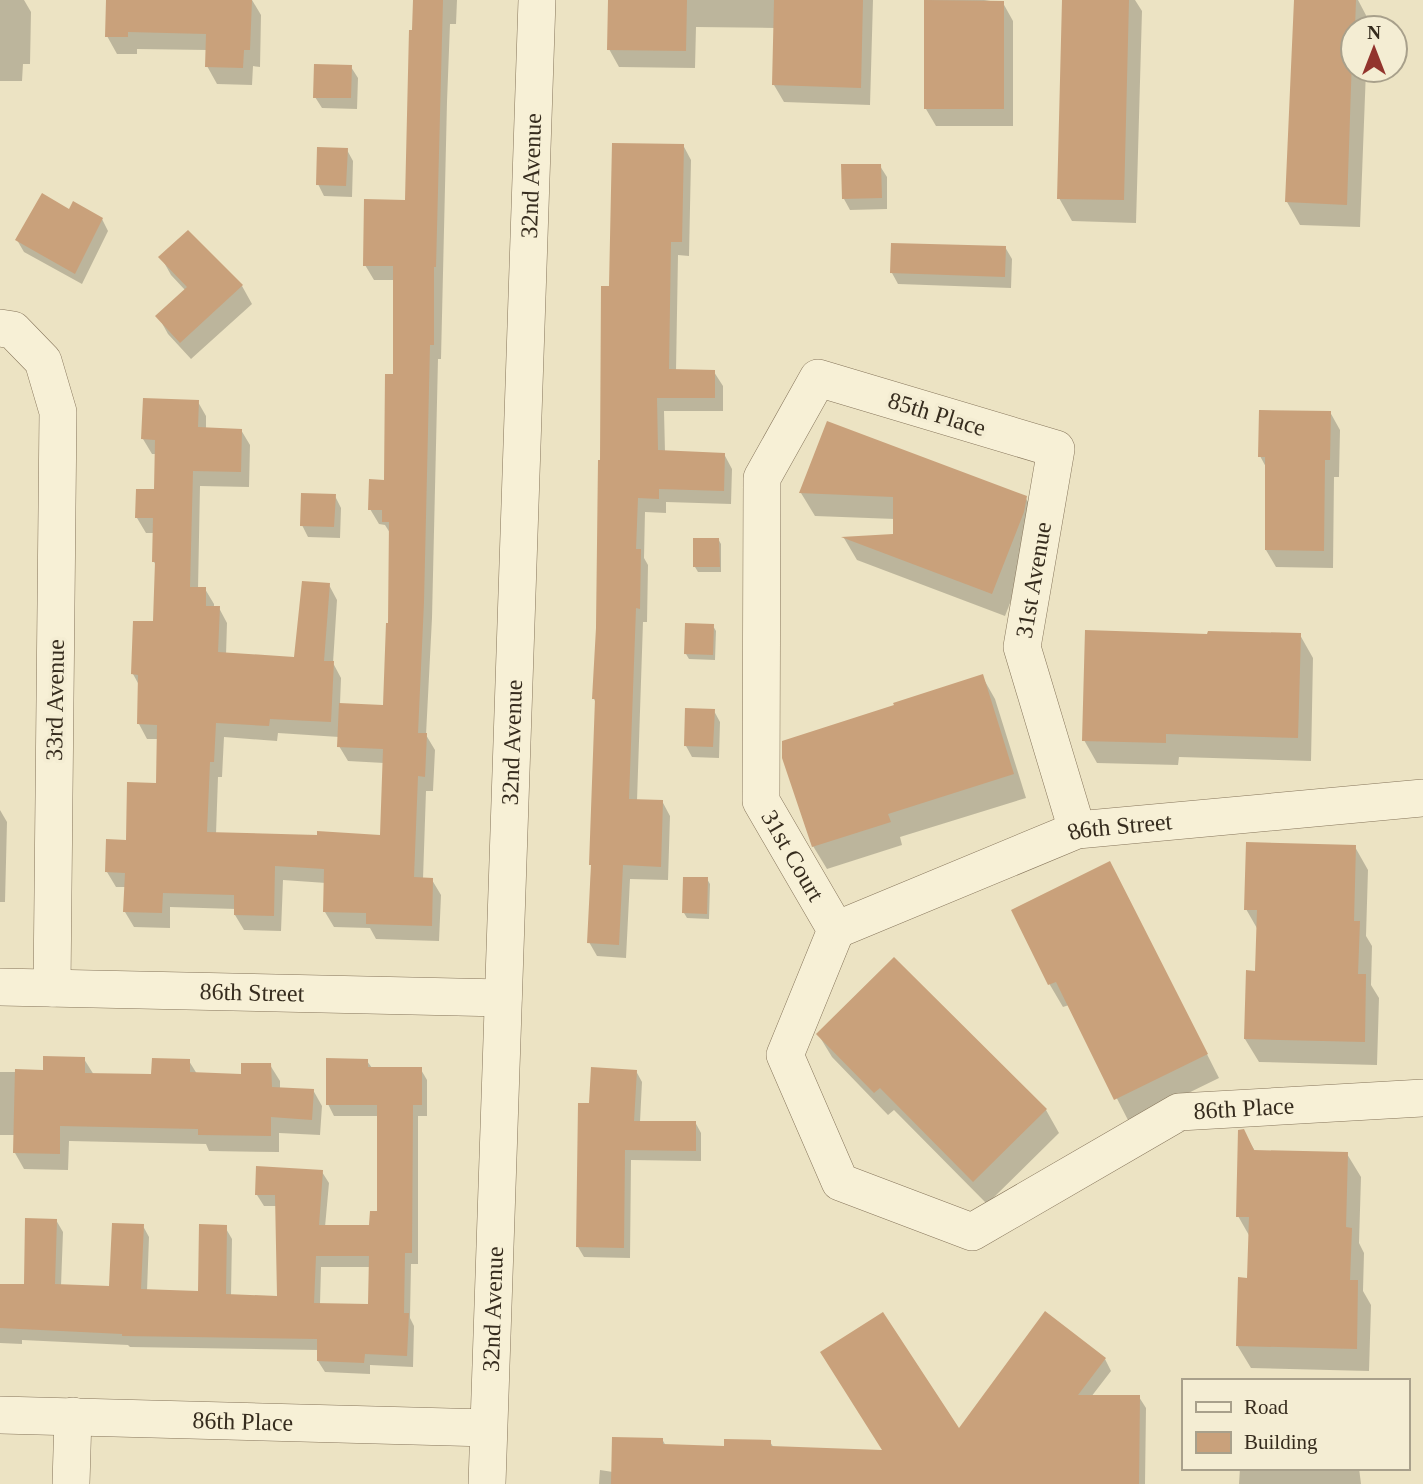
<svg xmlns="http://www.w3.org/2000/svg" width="1423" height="1484" viewBox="0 0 1423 1484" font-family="Georgia,serif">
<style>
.shadow{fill:#0003;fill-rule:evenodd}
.building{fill:#c9a17b;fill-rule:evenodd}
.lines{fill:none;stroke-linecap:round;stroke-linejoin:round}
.minor-casing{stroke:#86755b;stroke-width:38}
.minor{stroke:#f7f0d6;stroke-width:37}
.labels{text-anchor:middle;stroke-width:7;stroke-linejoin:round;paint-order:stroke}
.street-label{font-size:24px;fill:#362c1e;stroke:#f4edd3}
</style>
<rect width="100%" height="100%" fill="#ece3c3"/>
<!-- shadow -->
<path class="shadow" d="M0,0H24L31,12L30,64H23L22,81H0Z
M108,0H252L261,15L260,67L253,66L252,85L217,84L207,66V50L137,49V54H117L107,36Z
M415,0H457L456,24H450L447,102L441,359H438L432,618L426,735L435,750L433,791H426L423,879L432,880L441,895L439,941L376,939L370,928L334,927L325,912L326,883L283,880L281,931L244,930L235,915L236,909L170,907V928L134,927L125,912L126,887H116L107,872L127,842L158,784L159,739H147L139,724V685L133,674L155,623L157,567L154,562L155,533H146L137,518L156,491V454H152L143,439L198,402L206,416V429L241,430L250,445L249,487L200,486L198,589H205L214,604V608H219L227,623L226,655L296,659L329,585L337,600L333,663L341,678L340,704L384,707L390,625V533L385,525L379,524L370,509L386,482L395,376V280H374L365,265L406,202ZM278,733L339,737V746L348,761L384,763L381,837L216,834L218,777H222L224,737L277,741Z
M609,0H873L870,105L784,102L774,85L775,28L696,27L695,68L619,67L609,49Z
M926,0H984L1003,3L1013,21V126H936L926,109Z
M1063,0H1135L1142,11L1136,223L1072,221L1059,198Z
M1296,0H1358L1368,19V28H1353V70H1366L1360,227L1300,225L1287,202Z
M351,67L358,78L357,109L322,108L315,97Z
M683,145L691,160L689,256L678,255L676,371L714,372L723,386V411H664L665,452L724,454L732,469L731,504L666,502V513L645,512L644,558L648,565L647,622H643L637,801H662L670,816L668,880L630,879L626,958L597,956L589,942L596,703L594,699L611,288Z
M347,150L353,161L352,197L324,196L318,184Z
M880,166L887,177V209L850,210L844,199Z
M70,211L102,219L108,231L82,284L24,252L17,240Z
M188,233L242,286L252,304L191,359L168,334L158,316L185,290L171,275L161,257Z
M1005,247L1012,259L1011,288L898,284L892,273Z
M1330,412L1340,430L1339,477H1334L1333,568L1276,567L1266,550L1267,469L1260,456Z
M828,424L1025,497L1039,520L1036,536L1005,616L857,560L844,538L895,536V519L815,516L801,493Z
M335,496L341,508L340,538L308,537L302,525Z
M718,539L721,544V572H698L695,567Z
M713,626L716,631L715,660L689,659L686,654Z
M1300,635L1313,658L1311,761L1179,757L1178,765L1097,763L1084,740L1209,636Z
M982,676L995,699L1026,798L900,837L902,845L827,869L813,846Z
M714,711L720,722L719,758L692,757L686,746Z
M0,810L7,822L5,902H0Z
M1355,847L1368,870L1366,936L1372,946L1371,985L1379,998L1377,1065L1259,1062L1245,1039L1257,973L1258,930L1246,909Z
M707,879L710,884L709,919L687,918L684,913Z
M1014,911L1166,973L1219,1078L1129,1122L1069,1005L1063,1007L1050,985Z
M818,1034L1046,1110L1059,1133L987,1204L894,1110L888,1115L832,1057Z
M84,1059L94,1075L153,1076L189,1061L197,1074L242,1076L270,1065L280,1081V1089L313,1090L322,1106L320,1135L279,1133V1152L209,1151L206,1144L69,1141L68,1170L24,1169L15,1153V1135H0V1072H44Z
M367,1061L372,1068H420L427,1080V1116H418V1264H411L410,1318L414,1326L413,1367L370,1365V1374L325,1372L318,1361L319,1350L130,1347L128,1345L22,1340V1344L0,1343V1286H26L56,1220L63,1232L61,1286L111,1288L143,1226L149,1237L147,1291L199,1292L225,1227L232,1239L231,1296L278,1297L277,1206H264L257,1195L322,1172L329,1183L325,1227H371L379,1213L378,1116H334L328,1104ZM321,1267H370L369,1306L320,1304Z
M636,1071L642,1082L640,1122H695L701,1133V1161L631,1160L630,1258L584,1257L578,1247L591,1105Z
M1243,1131L1255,1151L1347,1154L1361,1177L1359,1243L1364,1253L1363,1291L1371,1305L1369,1371L1251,1368L1237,1345L1249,1279L1250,1237L1238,1216Z
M1105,1359L1111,1371L1091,1397H1139L1146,1408L1145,1484H599L600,1470L613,1472L662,1439L666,1446L725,1448L770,1442L774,1448L885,1452L959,1431Z
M1240,1468H1359L1361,1484H1239Z"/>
<!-- building -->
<path class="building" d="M106,0H252L250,50H244L243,68L205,67L206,34L128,32V37H105Z
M413,0H443L436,267H434V345H430L424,602L418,733H427L425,777L418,776L414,877L433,878L432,926L366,924V913L323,912L324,869L275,866L274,916L234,915V895L163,893L162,913L123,912L125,873L105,872L106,839L126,840L127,782L156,783L157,725L137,724L138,675L131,674L133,621H153L155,562H152L153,518H135L136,489H154L155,440L141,439L143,398L199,400L198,427L242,429L241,472L193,471L190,587H206V606H220L218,652L294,657L302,581L330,583L324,661H334L331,722L270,719L269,726L216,723L214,762H210L207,832L317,835V831L380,835L383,749L337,747L339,703L383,705L386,623H388L389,522H382V510H368L369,479L384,480L385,374H393V266H363L364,199L405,200L409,30H412Z
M608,0H687L686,51L607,50Z
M774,0H863L861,88L772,85Z
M924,0L1004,1V109H924Z
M1062,0H1129L1124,200L1057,199Z
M1294,0H1356L1355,28H1353L1347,205L1285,202Z
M314,64L352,65L351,98H313Z
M612,143L684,144L682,242H671L669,369L715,370V398H657L658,450L725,453L724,491L659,489V499L638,498L636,549H641L640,609L636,608L629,799L663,800L661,867L623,865L619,945L587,943L591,865H589L595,699H592L596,628L598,460H600L601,286H609Z
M317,147L348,148L346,186L316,185Z
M841,164H881L882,198L842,199Z
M42,193L69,209L73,201L103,218L75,274L15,240Z
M188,230L243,285L180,343L155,316L187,287L158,257Z
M891,243L1006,246L1005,277L890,273Z
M1259,410L1331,411L1330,460H1325L1324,551L1265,550V457H1258Z
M827,421L1027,496L1024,512L992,594L841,537L893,534V497L799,493Z
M301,493L336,494L334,527L300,526Z
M693,538H719L720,567H693Z
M685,623L714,624L713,655L684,654Z
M1085,630L1207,634L1208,631L1301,633L1298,738L1166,734V743L1082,741Z
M983,674L1014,774L888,814L891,822L812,847L782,758V741L894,705L893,703Z
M685,708L715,709L713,747L684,746Z
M1246,842L1356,845L1354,921H1360L1358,974H1366L1365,1042L1244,1039L1246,970L1255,971L1257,910H1244Z
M1110,861L1208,1054L1114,1100L1056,982L1048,985L1011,910Z
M683,877H708L707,914L682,913Z
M894,957L1047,1109L973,1182L880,1088L874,1093L816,1034Z
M43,1056L85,1057V1073L151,1074L152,1058L190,1059V1072L241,1074V1063H271L272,1087L314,1089L312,1120L271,1117V1136L198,1135V1129L60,1126V1154L13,1153L15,1069L43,1070Z
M326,1058L368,1059V1067H422V1105H413L412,1253H405L404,1313H409L407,1356L365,1354L364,1363L317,1361V1339L122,1336V1334L0,1328V1284H24L25,1218L57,1219L55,1284L109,1286L112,1223L144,1224L141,1289L198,1291L199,1224L227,1225L226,1294L277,1296L275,1195H255L256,1166L323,1170L319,1225H369L370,1211H377V1105H326ZM316,1256H369L368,1304L314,1303Z
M591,1067L637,1070L634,1121H696V1151L625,1150L624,1248L576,1247L578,1103H589Z
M1244,1129L1254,1150L1348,1152L1346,1227L1352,1228L1350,1280H1358L1357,1349L1236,1346L1238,1277L1247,1278L1249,1217H1236L1238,1130Z
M1045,1311L1106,1358L1078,1395H1140L1139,1484H611L612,1437L663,1438V1444L724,1446V1439L771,1440V1446L882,1450L820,1352L883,1312L959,1428Z"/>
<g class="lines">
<!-- minor casing -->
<g class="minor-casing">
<g id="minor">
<path d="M0,328L13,330L43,361L58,412L52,988"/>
<path id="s1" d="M1077,830L1022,647L1056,449L818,378L762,478L761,801L836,930L785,1055L840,1182L972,1232L1179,1112L1423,1098"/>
<path id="s2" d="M836,930L1077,830L1423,798"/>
<path id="s3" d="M0,987L503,998"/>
<path id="s4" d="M0,1415L488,1428"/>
<path d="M71,1484L73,1416"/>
<path id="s5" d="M487,1484L537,0"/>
</g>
</g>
<!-- minor -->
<use href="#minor" class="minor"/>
</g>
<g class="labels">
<!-- street labels -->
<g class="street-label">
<text dy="8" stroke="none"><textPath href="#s5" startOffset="1309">32nd Avenue</textPath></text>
<text transform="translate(937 414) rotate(17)" y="8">85th Place</text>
<text dy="8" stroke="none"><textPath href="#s1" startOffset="259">31st Avenue</textPath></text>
<text transform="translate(55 700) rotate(-89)" y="8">33rd Avenue</text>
<text dy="8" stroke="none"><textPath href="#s5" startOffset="742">32nd Avenue</textPath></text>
<text dy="8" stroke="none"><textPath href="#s2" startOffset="304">86th Street</textPath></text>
<text dy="8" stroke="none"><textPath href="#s1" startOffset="1141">31st Court</textPath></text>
<text dy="8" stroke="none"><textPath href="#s3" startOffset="252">86th Street</textPath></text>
<text dy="8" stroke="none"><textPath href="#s1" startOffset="1946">86th Place</textPath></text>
<text dy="8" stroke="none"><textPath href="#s5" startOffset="175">32nd Avenue</textPath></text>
<text dy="8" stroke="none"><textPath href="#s4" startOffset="243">86th Place</textPath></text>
</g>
</g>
<!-- legend -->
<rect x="1182" y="1379" width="228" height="91" fill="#f4edd3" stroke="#a8a08b" stroke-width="2"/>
<rect x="1196" y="1402" width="35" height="10" fill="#f7f0d6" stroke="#a8a08b" stroke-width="2"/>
<text x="1244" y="1414" font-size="21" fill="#362c1e">Road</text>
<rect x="1196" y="1432" width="35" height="21" fill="#c9a17b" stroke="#a8a08b" stroke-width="2"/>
<text x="1244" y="1449" font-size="21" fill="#362c1e">Building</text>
<!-- north arrow -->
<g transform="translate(1374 49)"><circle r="33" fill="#f4edd3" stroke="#a8a08b" stroke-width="2"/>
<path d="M0-5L12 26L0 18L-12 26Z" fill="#92342d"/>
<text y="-10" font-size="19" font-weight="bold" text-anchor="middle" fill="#362c1e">N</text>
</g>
</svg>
